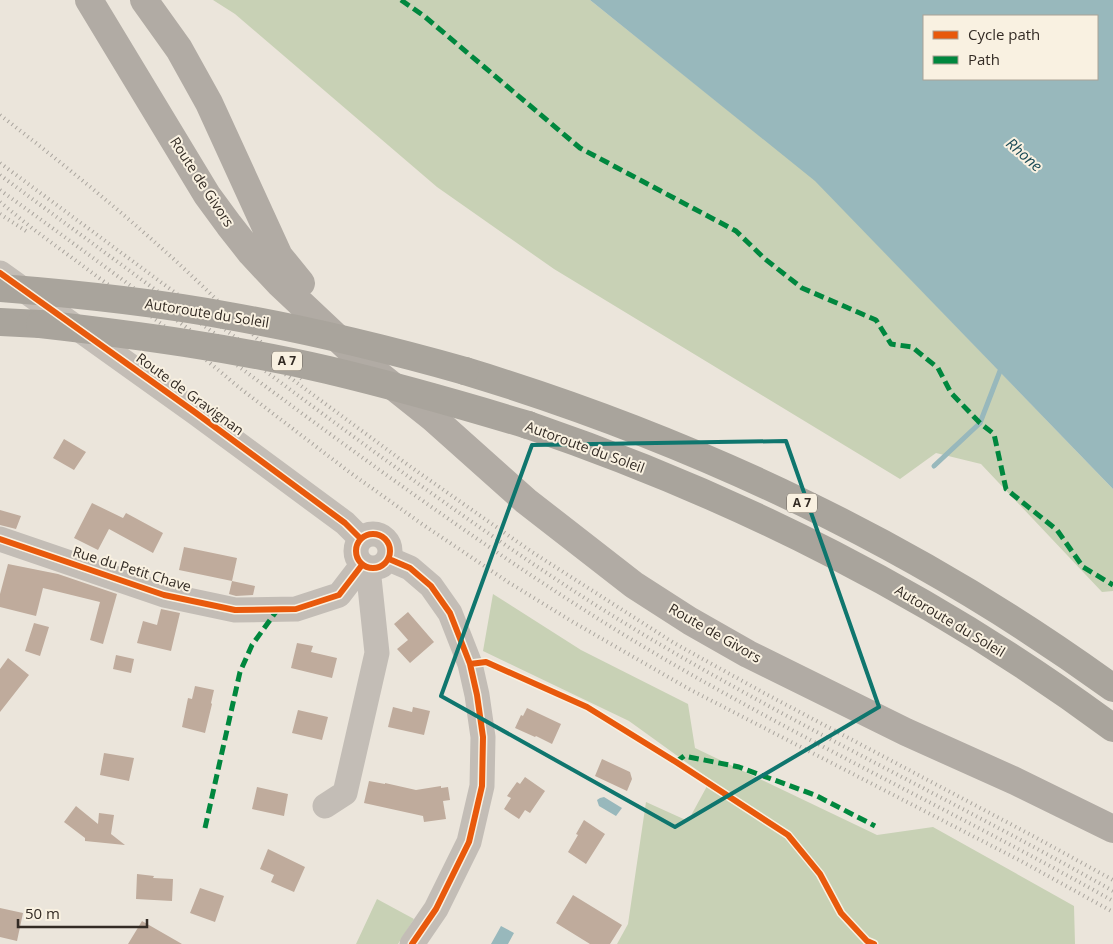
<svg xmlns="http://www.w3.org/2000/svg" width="1113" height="944" viewBox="0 0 1113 944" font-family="'Open Sans',sans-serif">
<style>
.green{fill:#c8d1b5}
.water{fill:#98b8bc;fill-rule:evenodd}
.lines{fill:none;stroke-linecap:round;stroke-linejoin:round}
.stream{stroke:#98b8bc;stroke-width:5}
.building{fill:#bfab9c}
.minor{stroke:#c3bdb6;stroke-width:25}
.major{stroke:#b1aba4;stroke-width:28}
.highway{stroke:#a9a49c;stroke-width:28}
.rail{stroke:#aba69f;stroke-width:4;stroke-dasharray:1 4;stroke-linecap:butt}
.highway-bridge{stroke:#a9a49c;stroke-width:28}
.quiet{stroke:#00873e;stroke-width:5;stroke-dasharray:10 5;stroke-linecap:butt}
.cycleway-casing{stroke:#f9f1e1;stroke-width:9}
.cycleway{stroke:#e8590c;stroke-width:6}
.marked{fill:none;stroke:#0f766e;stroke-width:4;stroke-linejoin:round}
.labels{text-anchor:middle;stroke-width:4;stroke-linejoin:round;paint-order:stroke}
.shield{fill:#f9f1e1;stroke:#6e665d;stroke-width:1}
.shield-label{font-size:12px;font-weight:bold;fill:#332b24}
.street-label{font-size:14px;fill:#332b24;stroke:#f9f1e1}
.water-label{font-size:15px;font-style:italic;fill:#1a4a55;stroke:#f9f1e1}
</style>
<rect width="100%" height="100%" fill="#ebe5db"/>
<!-- green -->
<path class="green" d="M213,0H590L815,180L1113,489V591L1102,592L981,464L936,453L900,479L554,269L437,187L235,14Z
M493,594L581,650L688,704L695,748L877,835L933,827L1074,906L1075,944H617L628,924L646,802L688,821L706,788L708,778L629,721L483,651Z
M377,899L414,919L398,944H356Z"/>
<!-- water -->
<path class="water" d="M590,0H1113V489L815,181ZM1097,16V79H924V16Z
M604,797L622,808L616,816L599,806L597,800L600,798Z
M501,926L514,933L508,944H491Z"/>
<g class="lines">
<!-- stream -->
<path class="stream" d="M934,466L980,423L1000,371"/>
</g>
<!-- building -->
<path class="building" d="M64,439L86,452L74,470L53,458Z
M92,503L123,518L126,513L163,533L153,553L109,529L98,550L74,538Z
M0,510L21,516L16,529L0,525Z
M184,547L237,558L232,581L179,570Z
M8,564L58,574L117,594L103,644L90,640L100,602L43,588L36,616L0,607V594Z
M232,581L255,586L253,595L236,596L229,594Z
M161,609L180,613L171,651L137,643L143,621L157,625Z
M408,612L434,642L410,663L397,649L408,640L394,624Z
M34,623L49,627L40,656L25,651Z
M297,643L313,646L311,652L337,658L332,678L291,668Z
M116,655L134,659L131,673L113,669Z
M8,658L29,675L0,712V669Z
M195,686L214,690L211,703L212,704L205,733L182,727L188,698L192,699Z
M393,707L412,712L413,707L430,711L424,735L388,727Z
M527,708L561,724L552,744L536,736L535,737L515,728L521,715L523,716Z
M298,710L328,717L322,740L292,733Z
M104,753L134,758L129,781L100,775Z
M602,759L630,772L632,779L627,791L595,776Z
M525,777L545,791L530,813L525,810L519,819L504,809L511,798L507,796L517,782L520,784Z
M369,781L385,784V783L416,790L441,786V788L448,787L450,800L443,801L446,819L424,822L423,816L364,803Z
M257,787L288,794L284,816L252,809Z
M76,806L98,824L99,813L114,815L111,834L125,845L85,841V838L64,822Z
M584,820L605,834L586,864L568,852L578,835L576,834Z
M268,849L305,867L294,892L271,882L274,875L260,869Z
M137,874L154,876L153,878L173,879L172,901L136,899Z
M200,888L224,896L215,922L190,913Z
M573,895L622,925L610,944H590L556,923Z
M0,908L23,913L17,941L0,937Z
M142,921L182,944H128Z"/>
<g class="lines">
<!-- minor -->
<path class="minor" d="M0,273L196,413L345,523L361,539
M356 551a17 17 0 1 1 34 0a17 17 0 1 1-34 0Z
M0,539L164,595L235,610L296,609L339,595L362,565
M389,559L410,568L431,586L450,613L470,664L477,695L483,737L482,786L469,842L436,909L412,944
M325,806L345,793L377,653L368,568"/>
<!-- major -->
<path class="major" d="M89,0L207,195L229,225L251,253L279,283L364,363L433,418L526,501L634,585L690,621L748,654L906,732L1015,781L1113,829
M144,0L179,49L209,103L279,256L301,283"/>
<!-- highway -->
<path class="highway" d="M0,322L40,324
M465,371C696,441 918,546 1113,688
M528,425C736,496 937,597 1113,728"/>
<!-- rail -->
<path class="rail" d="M0,115C61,162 121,211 178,263C220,302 260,343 303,380
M0,163L408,465L532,552L674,643L764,693L1033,836L1113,880
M0,175C89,241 179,307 268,373C375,453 482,532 594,604C761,710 941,793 1113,891
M0,190C196,331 385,483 589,613C757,720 940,803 1113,901
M0,202L33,229L175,334L241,389L348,471L422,524L508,582L573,622L689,689L1021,861L1113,912
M0,214L26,231"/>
<!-- highway-bridge -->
<path class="highway-bridge" d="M0,288C77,294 154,302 229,316C309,330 387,349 465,371
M40,324C137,335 233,348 328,370C395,386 462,405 528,425"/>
<!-- quiet -->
<path class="quiet" d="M401,0L424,16L580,148L736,231L765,259L802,288L876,320L891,344L912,347L938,368L951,393L980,423L994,434L1006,489L1057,530L1083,567L1113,585
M676,762L684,756L739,767L815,795L875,826
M205,828L240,672L252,645L278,609"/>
<!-- cycleway casing -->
<g class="cycleway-casing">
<path id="cycleway" d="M0,273L196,413L345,523L361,539
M356 551a17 17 0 1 1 34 0a17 17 0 1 1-34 0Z
M0,539L164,595L235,610L296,609L339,595L362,565
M389,559L410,568L431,586L450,613L470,664L477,695L483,737L482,786L469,842L436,909L412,944
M470,664L486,662L587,707L676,762L788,835L820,874L841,913L867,941L874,944"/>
</g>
<!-- cycleway -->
<use href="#cycleway" class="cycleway"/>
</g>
<!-- marked area -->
<path class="marked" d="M786,441L879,707L675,827L441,696L532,445Z"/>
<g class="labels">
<!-- shield labels -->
<g class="shield">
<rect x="272" y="351.5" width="30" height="19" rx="4"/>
<rect x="787" y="493.5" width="30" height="19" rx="4"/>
</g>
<g class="shield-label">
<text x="287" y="365">A 7</text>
<text x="802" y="507">A 7</text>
</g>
<!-- street labels -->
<g class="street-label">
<text transform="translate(202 182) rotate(57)" y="5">Route de Givors</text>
<text transform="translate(207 313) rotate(9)" y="5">Autoroute du Soleil</text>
<text transform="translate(190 394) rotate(36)" y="5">Route de Gravignan</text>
<text transform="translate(585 447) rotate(20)" y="5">Autoroute du Soleil</text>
<text transform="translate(132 569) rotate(17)" y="5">Rue du Petit Chave</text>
<text transform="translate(950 621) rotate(31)" y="5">Autoroute du Soleil</text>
<text transform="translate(715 633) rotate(30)" y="5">Route de Givors</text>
</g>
<!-- water labels -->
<g class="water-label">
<text transform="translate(1024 155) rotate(41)" y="5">Rhone</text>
</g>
</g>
<!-- legend -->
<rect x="923" y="15" width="175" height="65" fill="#f9f1e1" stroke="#aaa295"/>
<rect x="933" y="31" width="25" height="8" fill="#e8590c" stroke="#aaa295"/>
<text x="968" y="40" font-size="15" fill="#332b24">Cycle path</text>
<rect x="933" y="56" width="25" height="8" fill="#00873e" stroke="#aaa295"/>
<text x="968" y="65" font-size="15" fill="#332b24">Path</text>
<!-- scale -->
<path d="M18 919v8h129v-8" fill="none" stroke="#332b24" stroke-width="2.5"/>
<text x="25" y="919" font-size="15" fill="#332b24" stroke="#f9f1e1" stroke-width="4" paint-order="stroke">50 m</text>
</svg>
